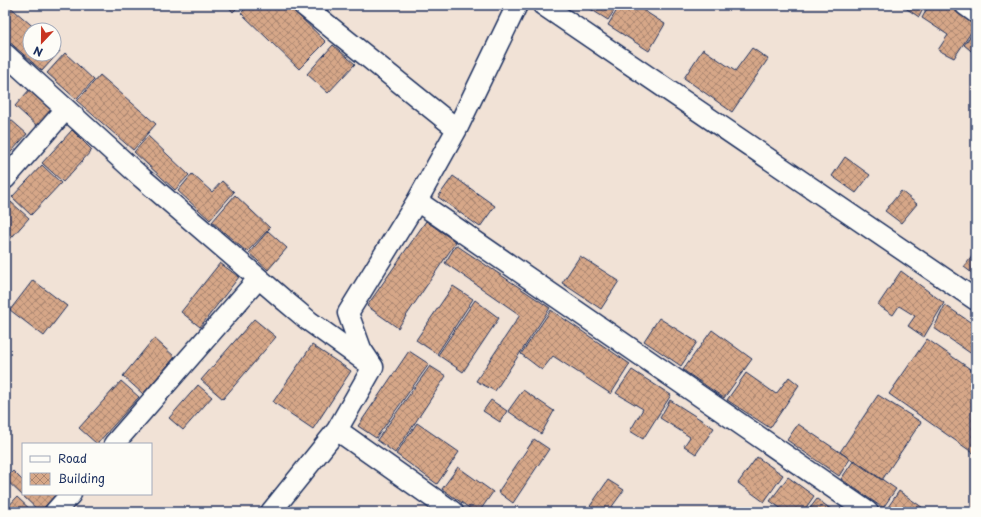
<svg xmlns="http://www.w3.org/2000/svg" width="981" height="517" viewBox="0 0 981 517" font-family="'Playpen Sans',sans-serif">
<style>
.building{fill:url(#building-cross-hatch);stroke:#1b2f5e}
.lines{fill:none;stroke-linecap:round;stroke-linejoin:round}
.minor-casing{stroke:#1b2f5e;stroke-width:23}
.minor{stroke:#fdfcf7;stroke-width:20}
</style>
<defs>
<pattern id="building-cross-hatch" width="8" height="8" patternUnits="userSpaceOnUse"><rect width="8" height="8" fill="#d6a788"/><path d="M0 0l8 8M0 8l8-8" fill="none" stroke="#ad8872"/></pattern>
</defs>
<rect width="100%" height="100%" fill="#f1e2d6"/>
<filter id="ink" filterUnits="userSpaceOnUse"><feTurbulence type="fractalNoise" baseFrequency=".025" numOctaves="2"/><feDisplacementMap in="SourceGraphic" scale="8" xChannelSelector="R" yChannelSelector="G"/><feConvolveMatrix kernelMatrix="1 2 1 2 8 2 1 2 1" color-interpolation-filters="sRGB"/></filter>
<g filter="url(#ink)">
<!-- building -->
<path class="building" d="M5,5H8L37,30H30V54H54V45L60,51L42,71L5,38Z
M227,5H240L233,12Z
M249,5H288L326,42L299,69L241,13Z
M584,5H618L608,20Z
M620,5H635L665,24L649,51L608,25Z
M901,5H925L919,17Z
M929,5H957L976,17V25L954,58L938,50L948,35L922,18Z
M976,28V55L964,45Z
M333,45L355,64L328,93L307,74Z
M752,48L768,59L732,112L684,78L703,49L735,71Z
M65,53L94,80L76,99L47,73Z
M100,75L156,124L133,150L77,101Z
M30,89L53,110L38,127L15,106Z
M10,119L27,134L5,159V125Z
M72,130L92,150L63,182L42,163Z
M148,136L189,175L175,190L134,152Z
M845,157L870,175L856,193L832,176Z
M42,165L61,183L31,215L12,197Z
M192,174L212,192L222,181L234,192L210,220L178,191Z
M453,176L495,206L480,227L438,197Z
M901,191L917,204L901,223L885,211Z
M235,195L270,228L247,252L212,222Z
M11,202L29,218L5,245V208Z
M426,221L456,242L398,328L367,306Z
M268,231L287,248L268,270L249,253Z
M456,245L550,308L495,391L476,381L520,315L445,263Z
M976,251V276L964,267Z
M580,256L619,281L601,309L562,283Z
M220,263L239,277L200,327L181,312Z
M901,271L944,303L924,337L908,326L915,316L899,306L893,315L878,305Z
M33,280L67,306L44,336L10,310Z
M453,286L473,299L437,354L416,340Z
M475,300L499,318L463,372L438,355Z
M945,305L976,326V357L934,328Z
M551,310L630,364L611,394L553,356L542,370L521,354Z
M659,318L697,342L681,366L644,341Z
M254,319L276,337L223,399L201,380Z
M712,330L752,359L724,398L683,370Z
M154,338L175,357L143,394L123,376Z
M927,339L976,373V455L889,394Z
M312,345L351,371L313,429L273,402Z
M409,351L429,364L376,438L358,426Z
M430,366L446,376L395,453L377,440Z
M632,370L671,395L643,439L630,431L643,409L616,393Z
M746,373L776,394L789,377L799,385L770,428L727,400Z
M121,381L139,397L97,444L79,428Z
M198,385L212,397L183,430L169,418Z
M523,390L554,411L541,434L508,411Z
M878,395L921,422L882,480L840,452Z
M491,400L507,411L500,422L483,411Z
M670,400L714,428L696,454L684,446L690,437L660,418Z
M417,423L459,452L437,484L396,454Z
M798,424L850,459L839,476L787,440Z
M534,439L549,449L513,503L498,492Z
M757,457L783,475L764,502L738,483Z
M854,460L896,489L883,508L841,479Z
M458,467L493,492L479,512H475L442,489Z
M13,471L23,481V494H56L40,512L5,479Z
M788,477L814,496L803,512H786L770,501Z
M608,480L624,490L608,512H586Z
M899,491L926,510L924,512H889L886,510Z
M17,497L33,512H5V510Z
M817,499L835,512H807Z"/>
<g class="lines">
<!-- minor casing -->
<g class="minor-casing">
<path id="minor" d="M303,5L457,129
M517,5L457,129L417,201L868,512
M543,5L976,300
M965,5L976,13
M5,54L66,109
M5,179L66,109L142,178L284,300L309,321L373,367
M337,430L453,512
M114,444L258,279
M55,512L71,494
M271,512L337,430L373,367L361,349L348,313L417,201"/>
</g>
<!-- minor -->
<use href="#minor" class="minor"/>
</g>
</g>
<!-- margin -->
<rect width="981" height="517" fill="none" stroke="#fdfcf7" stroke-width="20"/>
<rect x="10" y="10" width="961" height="497" fill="none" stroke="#1b2f5e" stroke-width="1.5" filter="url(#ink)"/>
<!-- legend -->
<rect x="22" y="443" width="130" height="52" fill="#fdfcf7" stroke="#a3aaba"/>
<rect x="30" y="456" width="20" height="6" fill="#fdfcf7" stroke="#a3aaba"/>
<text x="58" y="463" font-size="12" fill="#1b2f5e">Road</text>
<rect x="30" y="473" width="20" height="12" fill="url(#building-cross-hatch)" stroke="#a3aaba"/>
<text x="58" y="483" font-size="12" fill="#1b2f5e">Building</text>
<!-- north arrow -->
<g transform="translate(42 42) rotate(202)"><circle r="19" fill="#fdfcf7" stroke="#a3aaba"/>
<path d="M0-3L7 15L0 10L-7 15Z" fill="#c8321e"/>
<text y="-6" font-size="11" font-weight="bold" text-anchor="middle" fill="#1b2f5e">N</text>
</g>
</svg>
